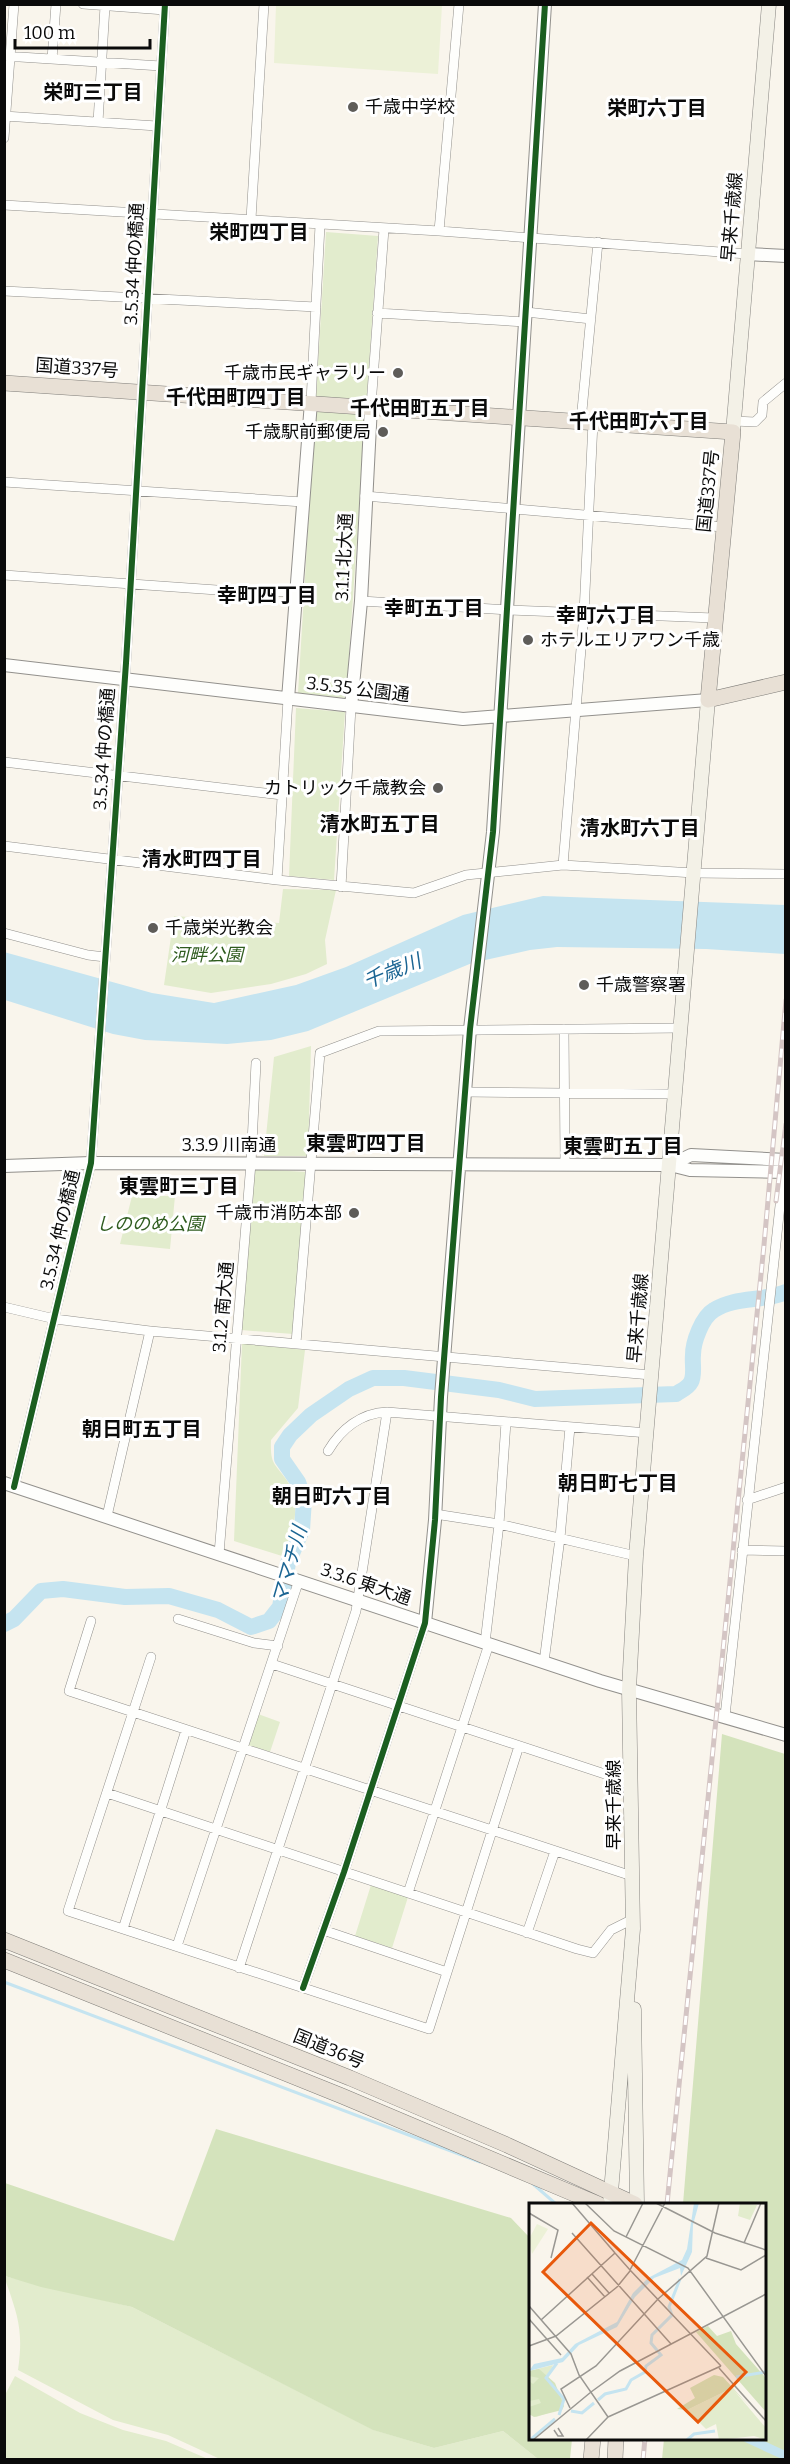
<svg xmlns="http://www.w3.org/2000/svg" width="790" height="2464" viewBox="0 0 790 2464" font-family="Bitter,'Noto Sans JP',serif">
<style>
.green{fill:#e2eccd}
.forest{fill:#d4e3bc}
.pitch{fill:#ecf1d7}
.water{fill:#c5e4f0}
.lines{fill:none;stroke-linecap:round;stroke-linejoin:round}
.stream{stroke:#c5e4f0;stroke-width:3}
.canal{stroke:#c5e4f0;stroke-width:9}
.river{stroke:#c5e4f0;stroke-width:16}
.minor-casing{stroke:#92908c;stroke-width:10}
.tertiary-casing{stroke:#92908c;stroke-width:14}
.secondary-casing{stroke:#888682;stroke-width:15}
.trunk-casing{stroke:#7f7d79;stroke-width:16}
.minor{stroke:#fefefc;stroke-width:9}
.tertiary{stroke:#fefefc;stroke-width:12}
.secondary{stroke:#f3f1e7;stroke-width:14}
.trunk{stroke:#e8e0d5;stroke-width:15}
.rail-casing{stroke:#d4c5c4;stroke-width:5}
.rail{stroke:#fff;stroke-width:3;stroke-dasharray:9;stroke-linecap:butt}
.cycleway-casing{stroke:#fff;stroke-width:10}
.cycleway{stroke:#1b5e20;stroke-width:6}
.poi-dot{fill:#5e5c59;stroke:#fff;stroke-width:2}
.labels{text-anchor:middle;stroke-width:6;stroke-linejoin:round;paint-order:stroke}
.poi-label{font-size:18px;fill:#0a0a0a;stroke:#fff;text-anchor:start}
.street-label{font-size:18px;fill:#0a0a0a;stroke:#fff}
.park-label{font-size:18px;font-style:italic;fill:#2f5c1f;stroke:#fff}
.neighbourhood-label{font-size:20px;font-weight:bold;fill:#0a0a0a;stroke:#fff}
.water-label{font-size:20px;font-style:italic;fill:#1b6593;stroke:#fff}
.inset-river{fill:none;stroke:#c5e4f0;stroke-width:3}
.inset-road{fill:none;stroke:#999792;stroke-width:1.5}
.view{fill:#e8590c;fill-opacity:0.15;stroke:#e8590c;stroke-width:3}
.inset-edge{fill:none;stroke:#0a0a0a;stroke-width:3}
</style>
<rect width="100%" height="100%" fill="#f9f5ec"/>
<!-- green -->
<path class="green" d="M326,232L378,236L346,698L298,693Z
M296,708L345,712L334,880L289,876Z
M283,889L336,890L325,940L327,964L306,974L271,984L211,993L164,985L174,916L279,923Z
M311,1046L308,1156H264L274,1057Z
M254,1169L307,1172L293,1334L241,1330Z
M132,1196H175L170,1249L120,1244Z
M242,1343L305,1350L298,1408L271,1440C270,1466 275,1463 288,1482C303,1506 292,1533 282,1556L234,1541Z
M258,1714L280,1722L270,1752L248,1745Z
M371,1885L408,1897L392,1948L355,1936Z
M4,2276L132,2307L374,2430L434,2448L503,2431L538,2459H220L168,2435L113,2420L18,2370C24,2329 17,2314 4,2276Z
M15,2376L80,2413L123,2430L166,2441L208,2459H5V2395Z"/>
<!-- forest -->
<path class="forest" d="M722,1734L785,1754V2459H662L664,2439L764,2438V2204H683Z
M216,2129L511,2218L530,2238V2438L572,2439L570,2459H538L503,2431L434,2448L373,2430L132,2307L41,2287L5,2276V2183L174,2241Z"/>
<!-- pitch -->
<path class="pitch" d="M276,5H442L438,74L274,63Z"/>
<!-- water -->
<path class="water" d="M543,896L785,905V954L706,949L557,947L530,950L472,963L308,1031L271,1040L227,1044L145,1040L113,1034L5,1000L4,952L152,993L214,1003L296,985L346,967L463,915Z"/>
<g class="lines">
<!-- stream -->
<path class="stream" d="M4,1982L480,2162
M533,2184L556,2204"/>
<!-- canal -->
<path class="canal" d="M747,2438L786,2456"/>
<!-- river -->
<path class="river" d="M4,1624L14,1619L41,1591L63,1589L125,1597L169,1596L218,1610L251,1627L269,1621L280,1607L288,1563L302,1530L304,1499L298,1482L282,1459V1447L290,1435L311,1415L349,1389L373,1378H404L499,1390L535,1399L676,1394C682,1390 688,1388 691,1382C695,1375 692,1363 693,1355C693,1342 702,1317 714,1310C736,1296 762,1302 786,1292"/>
<!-- minor casing -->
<g class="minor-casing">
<path id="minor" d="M83,4L165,10
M4,56L161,66
M52,59L56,4
M4,116L157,126
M98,122L105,6
M4,138L14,4
M4,205L439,231L747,254
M251,219L264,4
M439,231L459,4
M4,291L316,307
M526,312L591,319
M377,313L526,322
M311,402L320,225
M371,406L384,229
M581,421L598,242
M734,421L755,422L762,415L763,402L786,383
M4,482L303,502
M365,496L723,527
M4,575L231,591L295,592
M361,601L509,610L714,618
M4,762L282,795
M4,846L277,880L414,893L466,875L563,865L694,873L785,874
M563,865L584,613L593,422
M277,880L288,699
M341,887L351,707
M4,933L88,955L105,957
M564,1029L565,1164
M465,1092L676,1094
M4,1307L55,1319L150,1331L651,1375
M296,1343L320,1053L379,1031L681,1028
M328,1451C341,1429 361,1413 387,1412L648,1433
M14,1487L91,1163L126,663L165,4
M747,1500L786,1487
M435,1514L499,1524L636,1556
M107,1516L150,1331
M742,1550L786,1551
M219,1554L251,1163L256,1063
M178,1619L254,1643L278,1646
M91,1621L69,1691L632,1876
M485,1643L499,1524L506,1422
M151,1657L68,1911L429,2029L519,1746
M544,1662L560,1538L570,1427
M272,1664L632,1783
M725,1716L786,1150
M107,1793L577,1949L593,1953L611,1930L633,1919
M408,1893L489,1644
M123,1929L186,1730
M323,1930L447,1972
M527,1933L555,1851
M177,1946L299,1580
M239,1968L356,1611L387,1412
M303,1988L344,1872L425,1623"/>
</g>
<!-- tertiary casing -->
<g class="tertiary-casing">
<path id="tertiary" d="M747,254L786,256
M4,665L463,719L708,700
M288,699L311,402
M351,707L361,601L371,406
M670,1165L691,1155L786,1160
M4,1166L91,1163L670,1165L690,1170L786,1172
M4,1483L600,1681L786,1735
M425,1623L435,1520L441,1397L470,1029L493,832L545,4"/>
</g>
<!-- secondary casing -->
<g class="secondary-casing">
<path id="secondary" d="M733,432L769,4
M634,2009L637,2204
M610,2204L633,1929L629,1689L636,1556L708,700"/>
</g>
<!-- trunk casing -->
<g class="trunk-casing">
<path id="trunk" d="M4,383L733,432L708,700L786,682
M4,1940L350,2078L507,2145L635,2204
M4,1960L342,2096L598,2204
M591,2460L593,2438
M615,2460L616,2438"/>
</g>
<!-- minor -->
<use href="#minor" class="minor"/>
<!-- tertiary -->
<use href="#tertiary" class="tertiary"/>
<!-- secondary -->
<use href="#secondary" class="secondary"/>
<!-- trunk -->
<use href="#trunk" class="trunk"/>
<!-- rail casing -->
<g class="rail-casing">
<path id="rail" d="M776,1201L786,1124
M667,2204L764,1245L786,1000
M643,2460L645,2438"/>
</g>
<!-- rail -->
<use href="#rail" class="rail"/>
<!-- cycleway casing -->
<g class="cycleway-casing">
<path id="cycleway" d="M14,1487L91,1163L126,663L165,4
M303,1988L344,1872L425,1623L435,1520L441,1397L470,1029L493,832L545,4"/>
</g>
<!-- cycleway -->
<use href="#cycleway" class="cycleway"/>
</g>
<!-- markers -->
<g class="poi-dot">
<circle cx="353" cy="107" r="6"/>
<circle cx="398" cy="373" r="6"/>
<circle cx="383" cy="432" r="6"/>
<circle cx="528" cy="640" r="6"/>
<circle cx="438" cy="788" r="6"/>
<circle cx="153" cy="928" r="6"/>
<circle cx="584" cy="985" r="6"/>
<circle cx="354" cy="1213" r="6"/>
</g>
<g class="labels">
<!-- poi labels -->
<g class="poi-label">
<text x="365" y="113">千歳中学校</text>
<text x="386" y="379" text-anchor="end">千歳市民ギャラリー</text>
<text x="371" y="438" text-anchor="end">千歳駅前郵便局</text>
<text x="540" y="646">ホテルエリアワン千歳</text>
<text x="426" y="794" text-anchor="end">カトリック千歳教会</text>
<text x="165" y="934">千歳栄光教会</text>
<text x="596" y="991">千歳警察署</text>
<text x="342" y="1219" text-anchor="end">千歳市消防本部</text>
</g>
<!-- street labels -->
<g class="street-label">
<text transform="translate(732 217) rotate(-85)" y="6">早来千歳線</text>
<text transform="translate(134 264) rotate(-87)" y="6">3.5.34 仲の橋通</text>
<text transform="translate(77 368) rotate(4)" y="6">国道337号</text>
<text transform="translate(708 491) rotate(-84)" y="6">国道337号</text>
<text transform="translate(344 557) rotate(-87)" y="6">3.1.1 北大通</text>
<text transform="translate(358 689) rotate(7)" y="6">3.5.35 公園通</text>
<text transform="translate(104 749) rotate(-86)" y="6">3.5.34 仲の橋通</text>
<text x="229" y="1151">3.3.9 川南通</text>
<text transform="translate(60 1230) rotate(-77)" y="6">3.5.34 仲の橋通</text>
<text transform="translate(223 1307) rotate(-85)" y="6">3.1.2 南大通</text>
<text transform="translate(638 1318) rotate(-85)" y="6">早来千歳線</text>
<text transform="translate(366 1584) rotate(19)" y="6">3.3.6 東大通</text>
<text transform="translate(614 1805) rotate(-90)" y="6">早来千歳線</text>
<text transform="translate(329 2049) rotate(22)" y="6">国道36号</text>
</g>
<!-- park labels -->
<g class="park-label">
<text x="207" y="961">河畔公園</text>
<text x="150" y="1230">しののめ公園</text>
</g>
<!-- neighbourhood labels -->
<g class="neighbourhood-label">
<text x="93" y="99">栄町三丁目</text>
<text x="657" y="115">栄町六丁目</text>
<text x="259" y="239">栄町四丁目</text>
<text x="236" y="404">千代田町四丁目</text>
<text x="420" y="415">千代田町五丁目</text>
<text x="639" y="428">千代田町六丁目</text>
<text x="267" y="602">幸町四丁目</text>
<text x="434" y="615">幸町五丁目</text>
<text x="606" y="622">幸町六丁目</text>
<text x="380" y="831">清水町五丁目</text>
<text x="640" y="835">清水町六丁目</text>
<text x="202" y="866">清水町四丁目</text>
<text x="366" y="1150">東雲町四丁目</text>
<text x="623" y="1153">東雲町五丁目</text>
<text x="179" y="1193">東雲町三丁目</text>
<text x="142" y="1436">朝日町五丁目</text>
<text x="618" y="1490">朝日町七丁目</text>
<text x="332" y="1503">朝日町六丁目</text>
</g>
<!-- water labels -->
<g class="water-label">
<text transform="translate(392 971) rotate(-22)" y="7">千歳川</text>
<text transform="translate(289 1565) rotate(-74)" y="7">ママチ川</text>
</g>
</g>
<!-- overview -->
<g transform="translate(529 2203)">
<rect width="237" height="237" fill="#f9f5ec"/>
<path d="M211,0L228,2L221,17L209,13ZM24,162L17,177L35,197L34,205L7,214L0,211V168ZM203,185L237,225V237L225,233L190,237L187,221L177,226L158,207Z" fill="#e2eccd"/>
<path d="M179,123L188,133L202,128L207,141L237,175V209L167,129ZM10,166L26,180L35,203L33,207L5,214L0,211V204L12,200L10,196L0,198V178L4,181L10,175L0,173V168ZM185,172L194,174L222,205L203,185L158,207L148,206L166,195L161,185Z" fill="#d4e3bc"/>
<path d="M8,21L19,26L3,51L0,36Z" fill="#ecf1d7"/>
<path d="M165,0H170L164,22L163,49L152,73L151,65L125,75L106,94L88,124L50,142L34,159L0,168L5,161L33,155L46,141L88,119L104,90L119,75L153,57L158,46Z" fill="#c5e4f0"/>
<path class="inset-river" d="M28,160L17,175L35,196L30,212M207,174L237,169M69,197L76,191L97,186L102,177L116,169L117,163L132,152L122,140L123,132L143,112L140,104L151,76M42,208L53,210L65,200M1,237L26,216M158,237L165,231L186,228"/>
<path class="inset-road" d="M43,0L86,50M56,0L85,28L159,65L237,173M127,0L186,30L237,47M0,10L29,27L22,55M43,30L142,141M97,34L114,0M215,40L232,0M177,55L212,67L237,52M101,67L192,163M63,71L80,90M58,74L76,94M0,103L42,151L50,172L79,214L192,163M0,116L32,152M12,117L86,50L101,67L136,0M0,143L27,133L88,84L101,68M190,165L237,218M62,189L91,168L237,91M41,205L32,186L67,163L129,96L178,53L190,0M25,227L29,233H34L29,225M4,237L62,189M57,237L79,214"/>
<path class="view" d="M62,20L217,169L169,219L14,69Z"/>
<rect width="237" height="237" class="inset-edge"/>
</g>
<!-- border -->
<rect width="790" height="2464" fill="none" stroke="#0a0a0a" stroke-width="12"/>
<!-- scale -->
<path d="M15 39v9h135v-9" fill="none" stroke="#0a0a0a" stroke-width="3"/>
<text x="24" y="39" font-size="18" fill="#0a0a0a" stroke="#ffffff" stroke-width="4.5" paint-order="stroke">100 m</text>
</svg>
